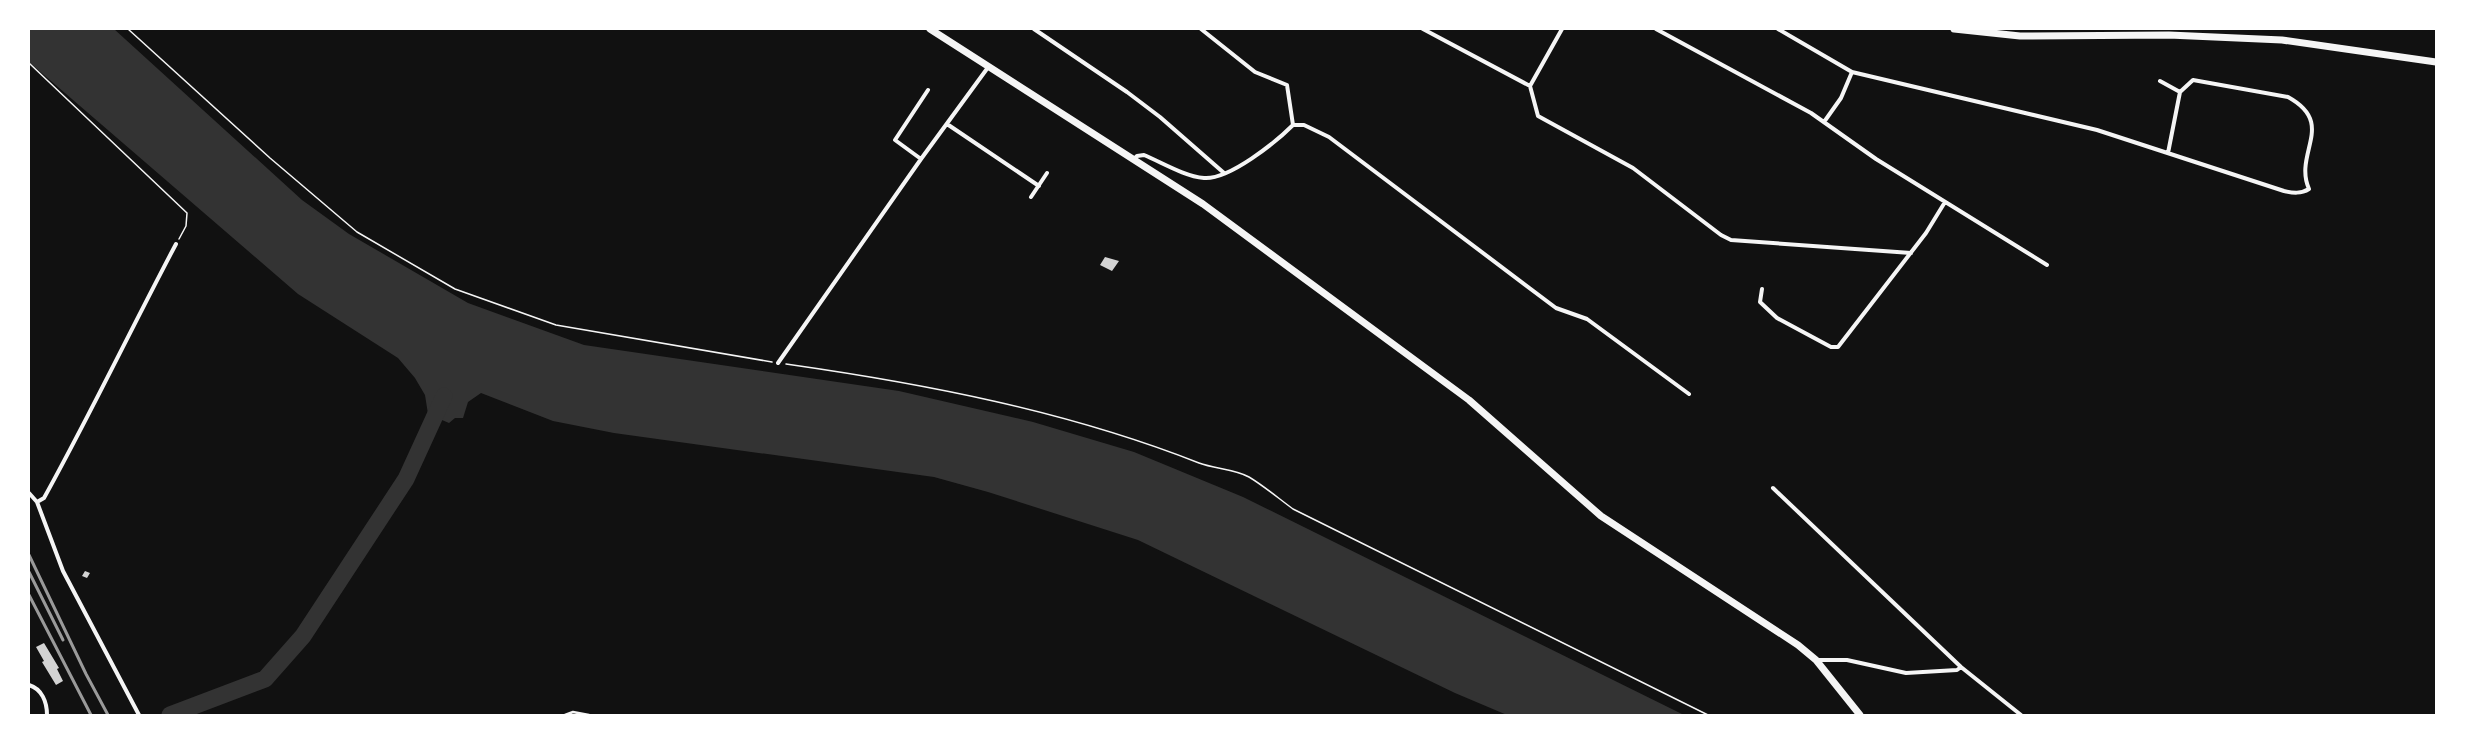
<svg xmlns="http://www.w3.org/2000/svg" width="2465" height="744" viewBox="0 0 2465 744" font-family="'PT Sans',sans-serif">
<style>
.water{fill:#333}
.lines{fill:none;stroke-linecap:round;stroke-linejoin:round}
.river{stroke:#333;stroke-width:17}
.building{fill:#d3d3d3}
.path{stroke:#f5f5f5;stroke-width:1.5}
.service{stroke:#f5f5f5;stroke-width:2.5}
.minor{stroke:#f5f5f5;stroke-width:4}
.secondary{stroke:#f5f5f5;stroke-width:7}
.rail{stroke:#9a9a9a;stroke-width:3}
</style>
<rect width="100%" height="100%" fill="#111"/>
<!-- water -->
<path class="water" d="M29,29H114L302,200L349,234L468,303L584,345L899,391L1033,422L1134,452L1243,497L1684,715H1507L1455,693L1138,540L988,492L934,477L614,433L553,421L481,393L468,402L463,418H455L449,423L428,414L425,395L415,378L398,358L298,294L29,62Z"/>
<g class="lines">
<!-- river -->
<path class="river" d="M170,715L265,679L303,636L406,479L444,396"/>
</g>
<!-- building -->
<path class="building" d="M1105,257L1119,261L1112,271L1100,265Z
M85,571L90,573L87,578L82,576Z
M44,643L59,668L57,669L63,681L56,685L42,662L44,661L36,647Z"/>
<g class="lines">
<!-- path -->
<path class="path" d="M128,29L270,158L357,232L455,289L556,325L772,362
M29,63L187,213L186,226L179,239
M786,364C926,384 1067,411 1199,463C1215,469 1235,469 1249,477C1264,486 1278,498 1293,509L1708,715"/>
<!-- service -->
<path class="service" d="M565,715L573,712L589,715"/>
<!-- minor -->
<path class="minor" d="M1034,29L1127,92L1160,117L1224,173
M1201,29L1255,72L1287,85L1293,125
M1423,29L1530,86L1538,116L1633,168L1721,235L1731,240L1911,253
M1656,29L1811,113L1876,159L2047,265
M1778,29L1852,72L2097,130C2160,150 2222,171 2284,191C2293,193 2301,194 2309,189C2293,153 2337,124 2288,97L2193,80L2180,92L2168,153
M2160,81L2180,92
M1530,86L1562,29
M1824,122L1841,98L1852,72
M947,124L1039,186
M921,159L895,140L928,90
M1134,159L1137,156L1144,155C1163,163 1184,176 1204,178C1229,180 1276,142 1293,125H1304L1329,137L1556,308L1587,319L1689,394
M1031,197L1047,173
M1762,289L1760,302L1777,318L1831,347H1838L1926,233L1945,202
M778,363L921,159L989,66
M1773,488L1961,667L2021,715
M29,493L37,502L63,571L139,715
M37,502L44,498C90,415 131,329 176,244
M1816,660H1847L1906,673L1957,670L1961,667
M29,685C42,689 47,702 47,715"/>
<!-- secondary -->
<path class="secondary" d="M930,29L1203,204L1469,400L1601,516L1798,645L1816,660L1860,715
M1954,29L2020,36L2169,35L2282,40L2436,62"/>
<!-- rail -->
<path class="rail" d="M29,555L86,674L108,715
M29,572L63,640
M29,595L91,715"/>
</g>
<!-- border -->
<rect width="2465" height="744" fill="none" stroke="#ffffff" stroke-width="60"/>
</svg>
